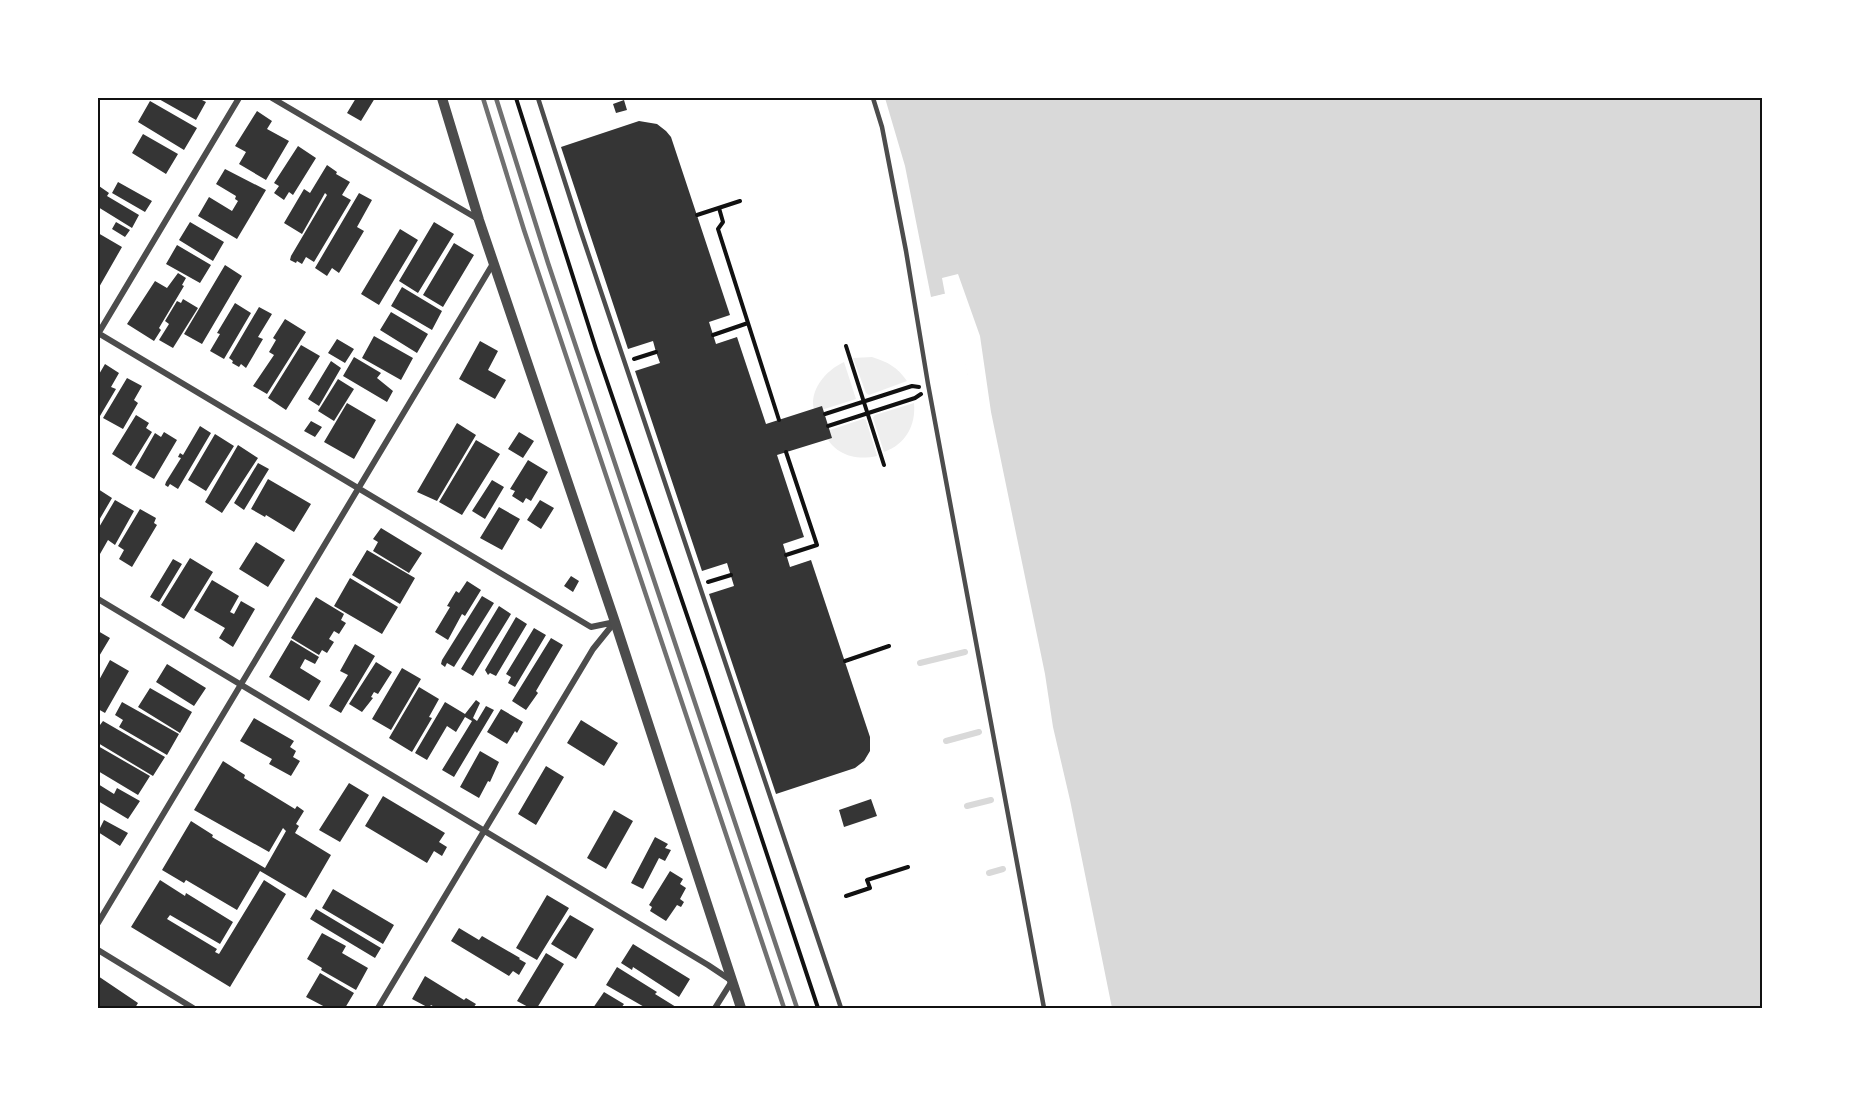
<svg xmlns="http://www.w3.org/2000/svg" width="1860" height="1106" viewBox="0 0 1860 1106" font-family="'Asap Condensed',sans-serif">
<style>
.green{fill:#eee}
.water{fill:#d9d9d9}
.pier{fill:#fff}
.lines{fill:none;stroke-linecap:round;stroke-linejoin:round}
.stream{stroke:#d9d9d9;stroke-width:6}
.building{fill:#353535}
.path{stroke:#111;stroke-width:4}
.service{stroke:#4c4c4c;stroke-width:4.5}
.minor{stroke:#4c4c4c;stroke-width:6}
.tertiary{stroke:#4c4c4c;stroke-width:10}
.rail{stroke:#707070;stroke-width:4.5}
.neatline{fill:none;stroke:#111;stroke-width:2}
</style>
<rect width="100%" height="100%" fill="#fff"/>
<!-- green -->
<path class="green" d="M872,357C888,362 897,367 907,381L869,395L866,393L853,358Z
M844,362L856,399L815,412C807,392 826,370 844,362Z
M914,403C916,425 906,444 884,452L873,418L875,415Z
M863,419L866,420L877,456C854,461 833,454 824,432Z"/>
<!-- water -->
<path class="water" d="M885,98H1762V1008H1089L952,292L931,297L905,166Z"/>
<!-- pier -->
<path class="pier" d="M958,274L980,336L991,412L1045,674L1053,727L1070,800L1112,1008H1086L1038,769L993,530L967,373L951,296L934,300L933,297L945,294L942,278Z"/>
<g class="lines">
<!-- stream -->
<path class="stream" d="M920,663L965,652
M946,741L979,732
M967,806L991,800
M989,873L1003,869"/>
</g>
<!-- building -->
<path class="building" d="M157,98H198L206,102L196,120Z
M356,98H375L361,121L347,113Z
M624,100L627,110L616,113L613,104Z
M150,101L197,128L184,150L138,122Z
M257,111L272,121L267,129L289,141L266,180L239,164L246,152L235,146Z
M639,121L657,124L666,131L671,137L730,315L709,322L716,344L737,337L766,424L822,406L832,438L777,455L804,537L783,544L790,567L811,560L870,737V751L864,761L855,768L776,794L709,594L734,586L727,563L702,571L635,371L660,363L656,352L653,341L628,349L561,147Z
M143,134L178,154L166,174L132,153Z
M298,146L316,158L293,195L289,192L284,200L274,193L279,186L274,183Z
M327,165L337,172L336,174L350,182L342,195L351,200L314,262L306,257L302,264L297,261L296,263L290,260L291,256L327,195L325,193L302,234L284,223L304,189L310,193Z
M225,169L266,190L237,239L198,216L209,197L232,211L238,201L235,199L236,196L216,184Z
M118,182L152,201L145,212L112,193Z
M99,186L109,193L107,196L139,215L132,228L98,207Z
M359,193L372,200L357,227L364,231L339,273L332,268L327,276L315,268Z
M116,222L130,230L125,237L112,229Z
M190,222L224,242L213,261L179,240Z
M434,222L454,234L418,293L399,281Z
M400,229L418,240L379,305L361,294Z
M98,233L122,247L98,289Z
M454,243L474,255L443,307L423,295Z
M177,245L211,265L200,283L166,264Z
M225,265L242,276L202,344L184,334Z
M178,273L186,278L182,285L184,286L159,328L161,330L154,341L127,324L155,281L167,288Z
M402,287L442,311L432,330L391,306Z
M183,299L198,308L173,348L159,340L169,324L165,321L177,301L181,303Z
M235,303L251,313L224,359L210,351L220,334L217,333Z
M259,307L272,314L258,337L263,339L246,368L241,364L239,367L232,363L233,361L229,358Z
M391,312L428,334L417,353L380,330Z
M285,319L306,332L267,394L253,386L274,355L269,352L276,340L273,338Z
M374,336L413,358L401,380L362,358Z
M337,339L354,349L345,363L328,353Z
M480,341L498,351L488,370L506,380L495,399L459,379Z
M301,345L320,356L286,410L268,398Z
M354,357L381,373L377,378L393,391L387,402L343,376Z
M331,361L341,368L319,406L308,399Z
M105,364L119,373L111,387L116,389L100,416L98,414V376Z
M127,378L142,386L134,400L138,403L123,429L103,418Z
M338,379L354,389L334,421L318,411Z
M347,403L376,420L354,459L324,442Z
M136,415L149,423L146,428L152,432L131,466L112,454Z
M311,421L322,427L315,437L304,431Z
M457,423L476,435L437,501L417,492Z
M200,426L211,433L178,489L170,484L168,487L165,485L166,482L181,458L178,457L180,453L183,455Z
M164,432L177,440L154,479L135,468L155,433L161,437Z
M519,432L534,441L523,458L508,449Z
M215,434L234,446L206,491L188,480Z
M476,440L500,454L462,515L439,502Z
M238,445L258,458L222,513L205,502Z
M528,460L548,472L531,501L526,498L523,503L512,496L515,491L510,489Z
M258,463L269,469L244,510L234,503Z
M268,479L311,504L294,532L266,515L265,517L251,509Z
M492,480L504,487L485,519L472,511Z
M98,489L112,498L98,522Z
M115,500L134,511L115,545L108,540L100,554L98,552V529Z
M540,500L554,508L541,529L527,520Z
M499,507L520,519L502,550L480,538Z
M140,509L156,518L154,523L157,525L132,567L119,559L124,550L118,546Z
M381,528L422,553L409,573L373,551L378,542L373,539Z
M256,542L285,560L268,587L239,569Z
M367,550L415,578L400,604L352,575Z
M190,558L213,572L184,619L161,605Z
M173,559L182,564L159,602L150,597Z
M571,576L579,581L573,592L564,586Z
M350,578L398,607L382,634L334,606Z
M212,580L239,596L230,612L234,614L241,601L255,609L233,647L219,638L225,628L194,610Z
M467,581L481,590L465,616L462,614L448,640L435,632L450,607L447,606L456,591L459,593Z
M482,596L494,603L454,667L447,663L445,667L441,664L442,660Z
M316,597L344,614L341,620L346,623L339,634L334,631L329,639L334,642L327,653L322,650L319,655L291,638Z
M499,606L511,614L473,676L461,669Z
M516,617L527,624L496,676L490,673L488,675L485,670Z
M534,628L546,635L515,687L508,683L511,677L506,674Z
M98,631L110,638L98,658Z
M551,638L563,645L536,691L538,693L526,710L512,701Z
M291,640L319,657L315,664L305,659L300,668L321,681L309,701L269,677Z
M355,644L375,656L341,713L329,706L348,675L340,671Z
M110,660L129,671L105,713L98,709V682Z
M376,662L392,672L378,694L374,692L371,697L373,698L362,712L349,704Z
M167,664L206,688L194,706L156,682Z
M402,668L421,679L391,730L372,719Z
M419,687L439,699L429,717L432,718L412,752L389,738Z
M150,688L192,712L180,733L138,707Z
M476,700L480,703L473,718L477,721L486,706L494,710L454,777L442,770L472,721L465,717L456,732L447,726L427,760L415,753L445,702L465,714Z
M122,702L179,734L167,755L119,727L123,720L115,715Z
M501,709L523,722L517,733L515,731L507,744L487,732Z
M254,718L294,741L290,747L296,751L293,757L300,761L291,776L269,764L272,759L240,741Z
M581,720L618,743L604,766L567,743Z
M103,721L165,757L153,776L98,743V723L100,725Z
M98,746L150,776L138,795L98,771Z
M480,751L499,762L490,782L488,781L479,798L460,787Z
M223,761L245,775L244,778L295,809L297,806L304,811L296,824L299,826L295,833L331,855L306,898L260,871L237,910L186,880L184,883L162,870L191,821L213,835L212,837L265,868L286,831L283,828L269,852L194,810Z
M546,766L564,777L536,825L518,814Z
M349,783L369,795L340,842L319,830Z
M98,784L114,794L117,788L140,801L128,819L98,801Z
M383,796L445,833L439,842L447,847L442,856L434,851L427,863L365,826Z
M871,799L877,816L844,827L839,810Z
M614,810L633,821L606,869L587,858Z
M104,820L128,833L120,846L98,832Z
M655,837L668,844L665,848L671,850L665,861L659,858L643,889L631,883Z
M670,871L683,879L680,884L686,888L680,899L684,902L681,907L677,905L666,921L650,911L652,907L649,905Z
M160,880L185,896L186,893L233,922L220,944L170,915L167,919L217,949L215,952L219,954L264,880L286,894L230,987L131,927Z
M333,889L394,925L383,944L322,908Z
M547,895L569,908L537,960L516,948Z
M316,909L381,948L375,958L310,919Z
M570,915L594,929L576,959L551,944Z
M459,928L479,940L482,936L520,958L519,959L526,963L519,975L513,971L509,976L451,941Z
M322,933L346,946L342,953L368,968L356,990L321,970L322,968L307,959Z
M633,944L690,979L679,997L633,967L632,970L621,963Z
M546,953L564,964L537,1008H530L517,1001Z
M617,967L657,992L655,994L676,1007V1008H646L606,985Z
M320,973L354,993L345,1008H327L306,997Z
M98,976L138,1003L135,1008H101L98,1006Z
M425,976L464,1000L466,998L476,1004L473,1008H436L431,1005L429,1008L412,999Z
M604,992L624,1004L621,1008H593Z"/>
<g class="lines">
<!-- path -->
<path class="path" d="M516,98L596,349L705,668L818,1008
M719,208L723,222L718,229L779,420
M697,215L740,201
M713,335L748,323
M846,346L884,465
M634,359L656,352
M825,414L912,386L919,387
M828,426L915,398L921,394
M786,452L817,545L786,555
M708,582L731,575
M845,661L889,646
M846,896L870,888L867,880L908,867"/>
<!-- service -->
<path class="service" d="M538,98L580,229L841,1008
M873,98L882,127L906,251L928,384L1044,1008"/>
<!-- minor -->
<path class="minor" d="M272,98L478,219
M98,333L591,627L615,622
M98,334L239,98
M98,599L708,965L732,981L715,1008
M98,923L494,262
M98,950L193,1008
M378,1008L593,649L614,623"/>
<!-- tertiary -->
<path class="tertiary" d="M442,98L479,220L615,622L741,1008"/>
<!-- rail -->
<path class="rail" d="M483,98L524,230L784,1008
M496,98L548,263L797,1008"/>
</g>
<!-- border -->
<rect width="1860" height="1106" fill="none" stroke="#ffffff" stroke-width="198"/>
<rect x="99" y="99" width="1662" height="908" class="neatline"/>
</svg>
